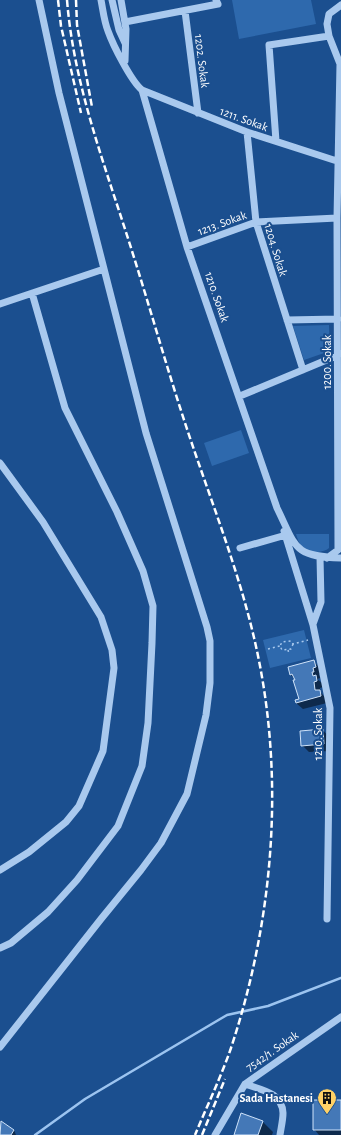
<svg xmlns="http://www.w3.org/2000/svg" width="341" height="1135" viewBox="0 0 341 1135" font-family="'Alegreya Sans',sans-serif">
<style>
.green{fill:#2e69ad}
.shadow{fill:#0007}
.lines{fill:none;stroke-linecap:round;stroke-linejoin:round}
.stream{stroke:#9cc4f0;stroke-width:2.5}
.building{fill:#4478b7;stroke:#cfe3fa}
.path{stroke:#a9c9ee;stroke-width:1.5;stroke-dasharray:2 3;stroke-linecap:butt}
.minor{stroke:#a9c9ee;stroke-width:7}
.rail{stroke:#fff;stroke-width:2.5;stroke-dasharray:7 3;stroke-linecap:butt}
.labels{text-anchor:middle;stroke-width:4;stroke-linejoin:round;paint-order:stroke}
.street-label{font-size:12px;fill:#fff;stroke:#1b4f8f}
.poi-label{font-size:12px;font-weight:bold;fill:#fff;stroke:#1b4f8f;text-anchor:end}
</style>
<rect width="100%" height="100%" fill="#1b4f8f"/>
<!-- green -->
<path class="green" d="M232,0H311L316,24L239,39Z
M329,325L330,351L304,360L293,326Z
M241,430L249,453L212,466L204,443Z
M296,534H329V548C326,551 322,551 318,552C305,555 299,545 296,534Z
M304,630L311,658L270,668L263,640Z"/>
<!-- shadow -->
<path class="shadow" d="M314,662L320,668L322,674H319L320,678L317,679L322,683L323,687L320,688V692L326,698L327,703L303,709L296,703L300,700L296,680L290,674Z
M323,730L329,737L330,751L309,752L302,745Z
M341,1101V1135H319L314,1129Z
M1,1122L14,1130L16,1135H0Z
M263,1122L273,1132L272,1135H235Z"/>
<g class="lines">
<!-- stream -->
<path class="stream" d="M35,1135L85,1099L227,1015L268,1006L341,978"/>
</g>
<!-- building -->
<path class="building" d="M314,660L316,667L313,668L314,672H312L313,676L316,675L317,681L314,682L315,690H320L321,696L296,703L295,700L299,699L293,680H295L292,674L290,675L288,667Z
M323,729L324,744L301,746L300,731Z
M313,1100H341V1130H313Z
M241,1113L263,1121L258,1135H234Z
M1,1121L14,1130L11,1135H0Z"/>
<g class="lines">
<!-- path -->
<path class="path" d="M293,644L291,649L282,650L280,646L282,642L291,641L293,644L308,640
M268,649L280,646
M288,650L289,654"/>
<!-- minor -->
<path class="minor" d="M101,0C103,10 104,21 108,31C113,45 131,81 142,90L247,132L340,162
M112,0L119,30L125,43
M121,0L126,29L125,61
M185,11L198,113
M125,22L218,4L216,0
M142,90L187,247L277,508C297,549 293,556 341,558
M247,132L256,222L303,370
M276,141L269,45L329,36
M187,247L256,222L337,218
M0,304L104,269
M287,320L338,319
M240,396L341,354
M0,463L43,522L101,617L112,650L114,668L103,751L79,806L66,822L29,852L0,870
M284,531L313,625L330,708L327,919
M240,548L286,535
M327,558L338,550L337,218L340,64L329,36L327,24L329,14L341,5
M313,624L321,602L320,557
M0,948L11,943L48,912L77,880L118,826L142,766L148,723L152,643L153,606L143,571L117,512L65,408L32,293
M0,1047L101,919L141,870L161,843L187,794L206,715L210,683V641L207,627L146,433L59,93L39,0
M245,1084C261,1090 282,1092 283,1113C283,1120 281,1128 280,1135
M215,1135L245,1084L341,1017"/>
<!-- rail -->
<path class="rail" d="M58,0L61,26L81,113
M67,0C74,87 106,168 132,251C151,311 168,372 188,432C212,504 241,576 257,651C285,782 273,921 231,1048C221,1077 207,1106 195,1135
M76,0L77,25L92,107
M202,1135L225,1079"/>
</g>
<!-- icons -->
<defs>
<g id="building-pin" transform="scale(1)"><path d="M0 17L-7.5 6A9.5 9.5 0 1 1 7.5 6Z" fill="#ffd166" stroke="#1b4f8f"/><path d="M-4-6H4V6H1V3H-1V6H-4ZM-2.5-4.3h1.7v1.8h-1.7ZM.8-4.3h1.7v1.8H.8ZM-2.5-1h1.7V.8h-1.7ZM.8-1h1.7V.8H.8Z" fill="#111"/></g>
</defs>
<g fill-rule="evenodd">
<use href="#building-pin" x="327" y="1098"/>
</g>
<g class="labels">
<!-- street labels -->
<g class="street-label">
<text transform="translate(202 61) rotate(83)" y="4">1202. Sokak</text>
<text transform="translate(244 119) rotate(20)" y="4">1211. Sokak</text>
<text transform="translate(222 223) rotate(-20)" y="4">1213. Sokak</text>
<text transform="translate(276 250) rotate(73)" y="4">1204. Sokak</text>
<text transform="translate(217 297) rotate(71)" y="4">1210. Sokak</text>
<text transform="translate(327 362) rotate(-90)" y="4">1200. Sokak</text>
<text transform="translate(318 734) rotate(-90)" y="4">1210. Sokak</text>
<text transform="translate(272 1051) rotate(-35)" y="4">7542/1. Sokak</text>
</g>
<!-- poi labels -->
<g class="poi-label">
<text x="313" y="1102">Sada Hastanesi</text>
</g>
</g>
</svg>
